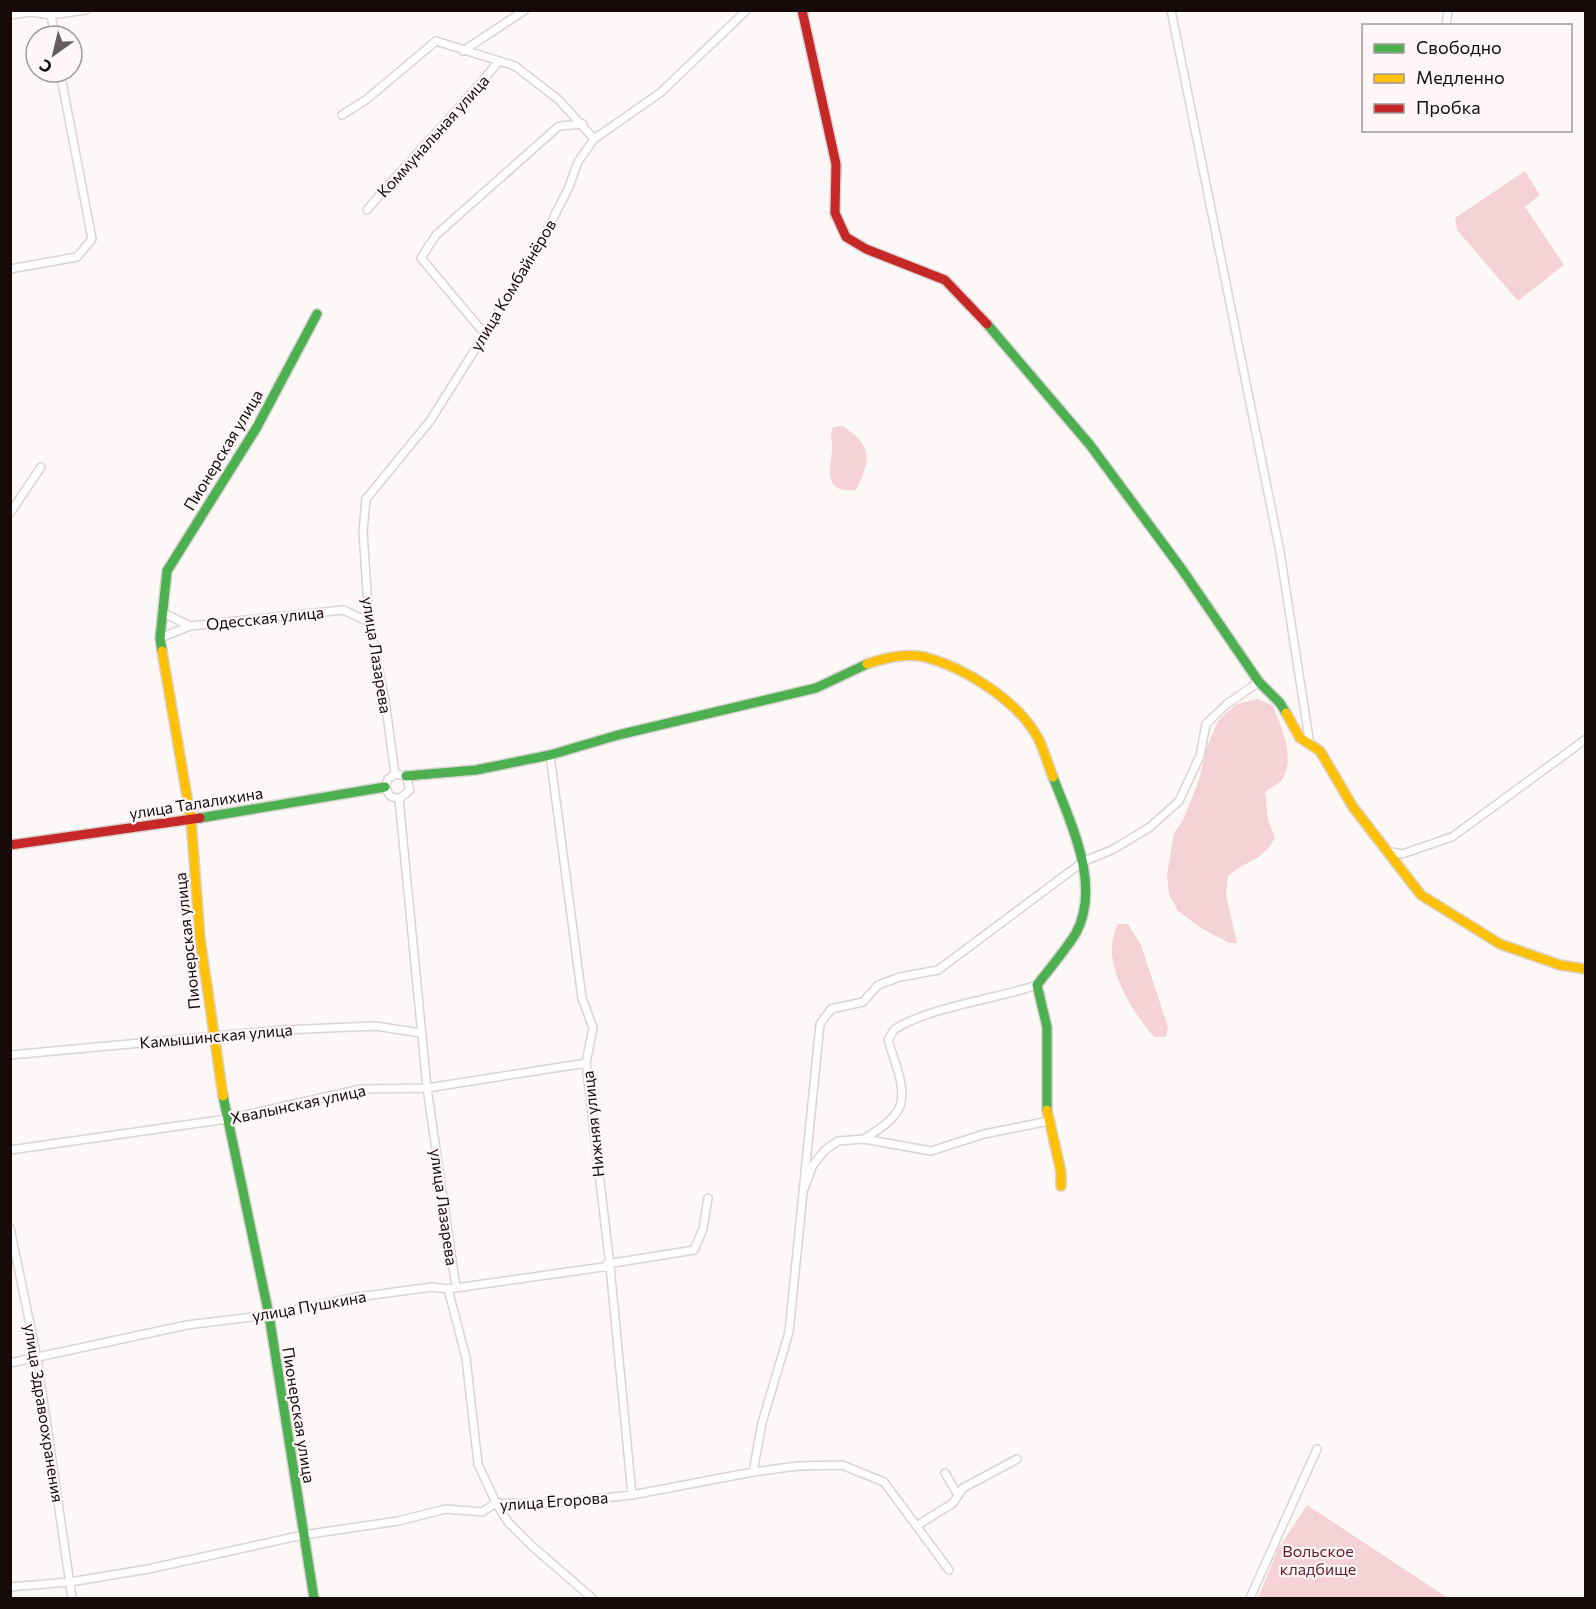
<svg xmlns="http://www.w3.org/2000/svg" width="1596" height="1609" viewBox="0 0 1596 1609" font-family="Commissioner,sans-serif">
<style>
.green{fill:#f4d2d5}
.lines{fill:none;stroke-linecap:round;stroke-linejoin:round}
.street-casing{stroke:#dcd3d3;stroke-width:10}
.fast-casing{stroke:#dcd3d3;stroke-width:12}
.slow-casing{stroke:#dcd3d3;stroke-width:12}
.jam-casing{stroke:#dcd3d3;stroke-width:12}
.street{stroke:#fffefe;stroke-width:7}
.fast{stroke:#4caf50;stroke-width:9}
.slow{stroke:#ffc107;stroke-width:9}
.jam{stroke:#c62828;stroke-width:9}
.labels{text-anchor:middle;stroke-width:4.5;stroke-linejoin:round;paint-order:stroke}
.street-label{font-size:16px;fill:#160a0b;stroke:#fef6f7}
.park-label{font-size:16px;fill:#64192a;stroke:#fef6f7}
</style>
<rect width="100%" height="100%" fill="#fcf8f8"/>
<!-- green -->
<path class="green" d="M1525,171L1540,195L1525,207L1564,265L1518,301L1457,230L1455,218Z
M843,426C873,446 871,460 856,490C825,493 829,474 832,451C833,441 829,435 833,427Z
M1258,699L1273,706C1281,726 1297,761 1281,781C1277,785 1270,788 1265,792L1268,819L1275,838C1261,863 1249,858 1228,876L1226,895L1237,943H1229L1201,928L1178,911L1169,894L1167,875L1174,833L1183,820L1199,780L1206,749L1218,721L1237,704Z
M1118,924H1128L1141,945L1168,1027L1166,1037H1154C1131,1010 1098,959 1118,924Z
M1307,1505L1448,1598H1258L1278,1549Z"/>
<g class="lines">
<!-- street casing -->
<g class="street-casing">
<path id="street" d="M1171,10L1280,552L1310,745
M51,12L54,36
M10,15L31,12L51,15L86,10
M1446,26L1448,10
M463,51L525,10
M342,115L367,99L436,41L515,66L559,100L594,139
M367,210C410,159 457,113 499,61
M10,269L77,257L92,239L60,72
M484,333L421,258L436,235L559,126L583,124
M10,513L41,467
M161,612L190,626
M160,638L190,626L343,610L369,622
M550,755L582,998L593,1028L586,1063L610,1266L632,1495
M395,774L385,700L369,622L363,532L366,499L430,421L535,254L568,189L578,162L594,139L660,93L747,10
M395,774L406,776L410,790L399,799L390,796L385,787L388,779Z
M399,799L427,1088L456,1287L448,1289L466,1358L478,1464L496,1503L508,1522L532,1546L592,1598
M1386,851L1402,854L1452,837L1586,739
M10,1055L282,1030L375,1026L421,1033
M864,1139C876,1131 895,1120 900,1106C907,1088 893,1058 888,1040C890,1037 892,1032 895,1029C930,1007 996,999 1037,985
M10,1150L227,1119L361,1089L427,1088L586,1063
M804,1189L813,1165L825,1150L838,1141L864,1139L931,1151L984,1134L1049,1121
M10,1228L37,1358L72,1598
M607,1264L694,1250L703,1229L708,1198
M10,1363L187,1325L269,1315L358,1297L432,1287L448,1289L610,1266
M753,1472L762,1423L789,1332L820,1024L831,1009L863,1002L878,985L900,977L938,970L1084,861L1112,850L1150,827L1179,801L1200,756L1206,724L1227,704L1259,682
M945,1473L958,1495
M918,1525L953,1503L963,1488L1017,1459
M10,1587L70,1582L148,1569L303,1535L398,1521L446,1509L482,1512L496,1503L544,1504L632,1495L753,1472L798,1466L842,1465L884,1482L949,1570
M1250,1598L1317,1449"/>
</g>
<!-- fast casing -->
<g class="fast-casing">
<path id="fast" d="M987,324L1090,445L1181,568L1259,682L1280,703L1286,713
M162,651L160,638L167,571L257,427L317,314
M406,776L476,770L550,755L618,735L816,688L867,664
M200,818L385,787
M223,1096L269,1315L314,1598
M1047,1110V1027L1037,985C1050,968 1065,951 1076,933C1102,885 1070,822 1053,777"/>
</g>
<!-- slow casing -->
<g class="slow-casing">
<path id="slow" d="M162,651L191,820L200,938L223,1096
M867,664C884,658 906,653 925,657C966,668 1018,701 1038,738C1044,750 1048,765 1053,777
M1286,713L1300,738L1320,751L1353,807L1421,895L1500,944L1560,965L1586,969
M1047,1110L1061,1172V1186"/>
</g>
<!-- jam casing -->
<g class="jam-casing">
<path id="jam" d="M802,10L836,164L835,213L846,237L866,249L945,280L987,324
M10,845L200,818"/>
</g>
<!-- street -->
<use href="#street" class="street"/>
<!-- fast -->
<use href="#fast" class="fast"/>
<!-- slow -->
<use href="#slow" class="slow"/>
<!-- jam -->
<use href="#jam" class="jam"/>
</g>
<g class="labels">
<!-- street labels -->
<g class="street-label">
<text transform="translate(433 136) rotate(-48)" y="6">Коммунальная улица</text>
<text transform="translate(513 285) rotate(-59)" y="6">улица Комбайнёров</text>
<text transform="translate(223 450) rotate(-59)" y="6">Пионерская улица</text>
<text transform="translate(265 618) rotate(-6)" y="6">Одесская улица</text>
<text transform="translate(377 655) rotate(81)" y="6">улица Лазарева</text>
<text transform="translate(196 803) rotate(-9)" y="6">улица Талалихина</text>
<text transform="translate(187 941) rotate(-96)" y="6">Пионерская улица</text>
<text transform="translate(216 1036) rotate(-5)" y="6">Камышинская улица</text>
<text transform="translate(298 1104) rotate(-12)" y="6">Хвалынская улица</text>
<text transform="translate(593 1124) rotate(-96)" y="6">Нижняя улица</text>
<text transform="translate(444 1207) rotate(82)" y="6">улица Лазарева</text>
<text transform="translate(309 1306) rotate(-10)" y="6">улица Пушкина</text>
<text transform="translate(44 1413) rotate(81)" y="6">улица Здравоохранения</text>
<text transform="translate(299 1415) rotate(81)" y="6">Пионерская улица</text>
<text transform="translate(554 1501) rotate(-4)" y="6">улица Егорова</text>
</g>
<!-- park labels -->
<g class="park-label">
<text x="1318" y="1557">Вольское<tspan x="1318" dy="18">кладбище</tspan></text>
</g>
</g>
<!-- border -->
<rect width="1596" height="1609" fill="none" stroke="#160a0b" stroke-width="24"/>
<!-- legend -->
<rect x="1362" y="24" width="210" height="108" fill="#fef6f7" stroke="#a19899" stroke-width="1.5"/>
<rect x="1374" y="44" width="30" height="9" fill="#4caf50" stroke="#a19899" stroke-width="1.5"/>
<text x="1416" y="54" font-size="18" fill="#160a0b">Свободно</text>
<rect x="1374" y="74" width="30" height="9" fill="#ffc107" stroke="#a19899" stroke-width="1.5"/>
<text x="1416" y="84" font-size="18" fill="#160a0b">Медленно</text>
<rect x="1374" y="104" width="30" height="9" fill="#c62828" stroke="#a19899" stroke-width="1.5"/>
<text x="1416" y="114" font-size="18" fill="#160a0b">Пробка</text>
<!-- north arrow -->
<g transform="translate(54 54) rotate(214)"><circle r="28" fill="#fef6f7" stroke="#a19899" stroke-width="1.5"/>
<path d="M0-4.5L10 22L0 15L-10 22Z" fill="#665d5e"/>
<text y="-9" font-size="16" font-weight="bold" text-anchor="middle" fill="#160a0b">С</text>
</g>
</svg>
